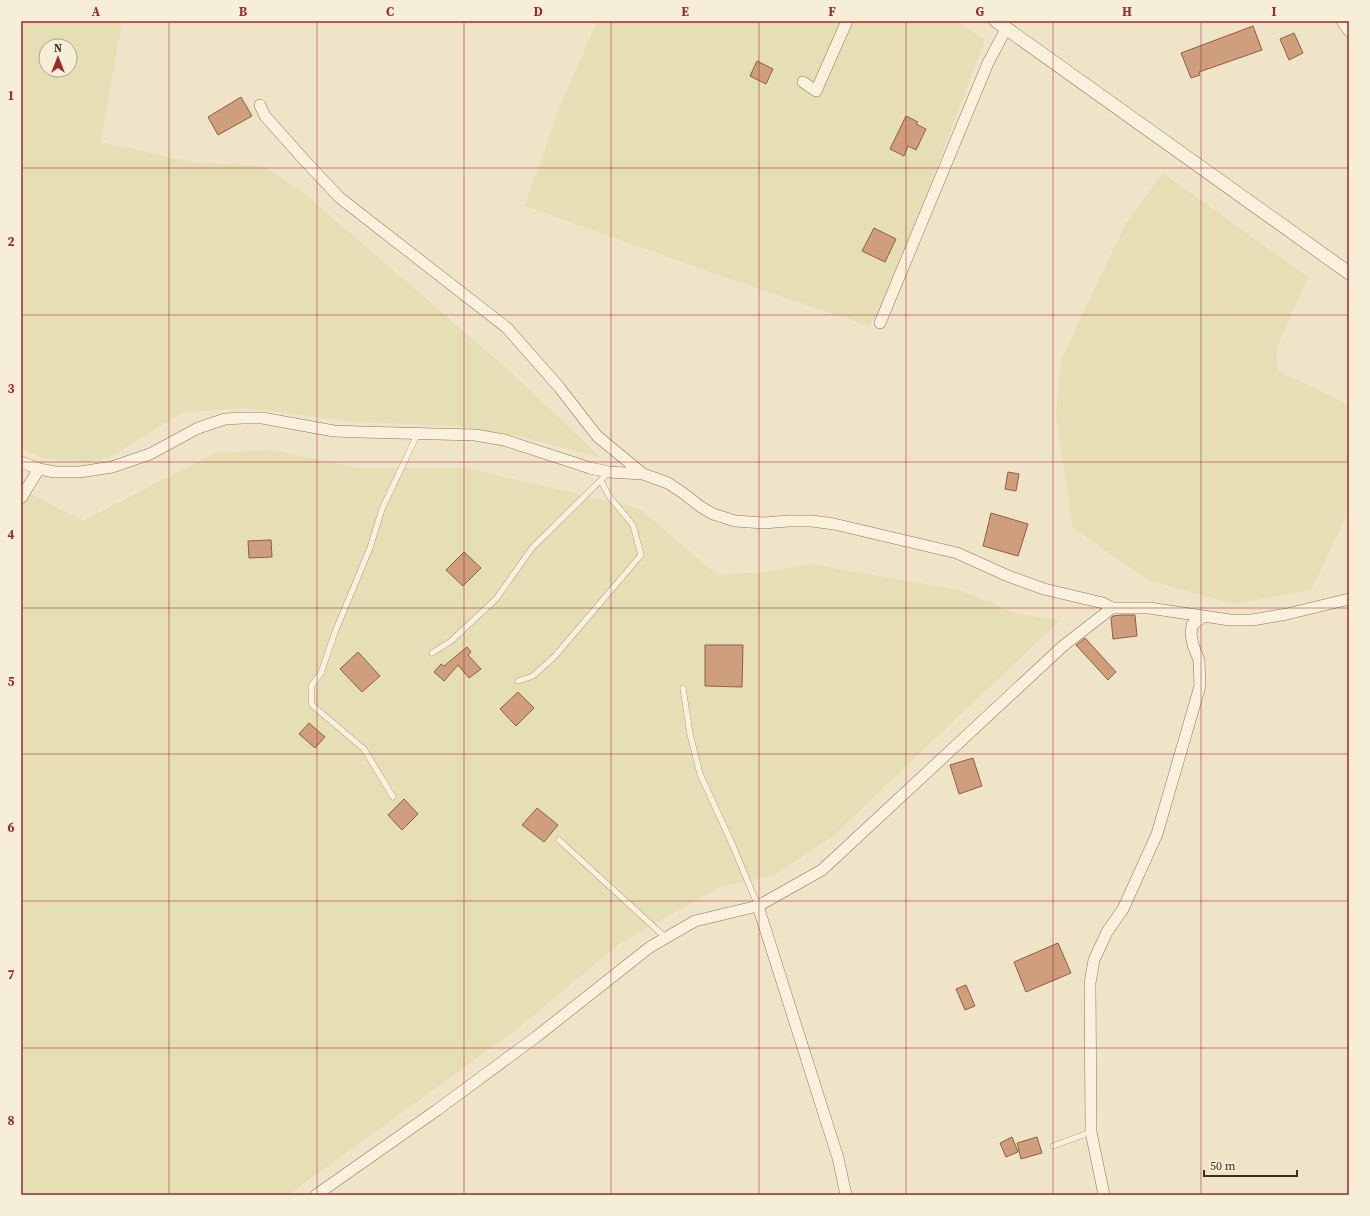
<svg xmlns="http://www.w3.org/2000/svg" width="1370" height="1216" viewBox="0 0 1370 1216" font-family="'Source Serif 4',serif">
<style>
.farmland{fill:#e6deb5;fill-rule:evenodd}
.building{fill:#cf9f7d;stroke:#8d5f41}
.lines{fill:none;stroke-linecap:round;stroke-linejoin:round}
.service-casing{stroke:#8d765c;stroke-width:6}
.minor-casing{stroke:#8d765c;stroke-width:12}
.tertiary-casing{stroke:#8d765c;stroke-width:14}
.service{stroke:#faf1dc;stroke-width:5.5}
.minor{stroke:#faf1dc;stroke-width:11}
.tertiary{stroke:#faf1dc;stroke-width:13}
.grid{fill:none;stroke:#9e2a2b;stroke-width:1;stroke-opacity:0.55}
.neatline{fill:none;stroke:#9e2a2b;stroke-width:1.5}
.grid-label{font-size:13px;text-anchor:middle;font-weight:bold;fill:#9e2a2b}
</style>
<rect width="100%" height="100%" fill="#f0e4c8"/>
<!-- farmland -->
<path class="farmland" d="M21,21H122L101,142L190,162L264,166L305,194L512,373L601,458L519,436L454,426L354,422L247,408L184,412L110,457L91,462L44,458L21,448ZM46,46H70V70H46Z
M597,21H956L985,40L884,307L869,326L730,279L525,206L559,109Z
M1163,173L1308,277L1276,349L1278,371L1349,405V510L1311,590L1233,604L1148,580L1073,528L1056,416L1061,360L1126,223Z
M270,450L359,468H467L640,509L717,575L766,572L811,564L959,590L1018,614L1060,620L832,837L774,875L720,887L620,943L516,1030L288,1195H21V489L83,521L215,453Z"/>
<!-- building -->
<path class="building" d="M1253,26L1262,50L1199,72L1200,75L1191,78L1181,53Z
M1294,33L1303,53L1289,60L1280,39Z
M757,61L773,69L766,84L750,76Z
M241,97L252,116L218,135L208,117Z
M906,116L918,122L916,124L926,129L916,150L908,146L904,156L890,149Z
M874,228L896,239L885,262L862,251Z
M1008,472L1019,474L1016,491L1005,489Z
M991,513L1028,524L1018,556L983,546Z
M271,540L272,557L249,558L248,541Z
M464,552L481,568L463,586L446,570Z
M1121,615H1135L1137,636L1113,639L1111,618L1113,616Z
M1085,638L1116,672L1108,680L1076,645Z
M705,645H743L742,687L705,686Z
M467,647L471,652L468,655L481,669L469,678L458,665L444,681L434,672L441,664L444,666Z
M358,652L380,676L362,692L340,669Z
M518,692L534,708L516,726L500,709Z
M309,723L325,737L315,748L299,734Z
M973,758L982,786L959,794L950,765Z
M404,799L418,814L402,830L388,815Z
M537,808L558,825L544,842L522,825Z
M1058,943L1071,973L1026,992L1014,962Z
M966,985L975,1006L965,1010L956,989Z
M1012,1137L1018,1152L1006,1157L1000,1143Z
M1037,1137L1042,1153L1021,1159L1017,1143Z"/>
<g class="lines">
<!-- service casing -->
<g class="service-casing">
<path id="service" d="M432,653L451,641L496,599L532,548L609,472
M518,681L533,676L555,656L641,555L633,525L609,496L601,481
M683,688L690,734L700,774L733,846L758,906
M393,797L364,749L312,705L311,686L321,673L335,632L370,548L382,509L418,433
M559,840L666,938
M1053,1146L1091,1132"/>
</g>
<!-- minor casing -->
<g class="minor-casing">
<path id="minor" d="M1342,21L1349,31
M803,82L816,91L847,21
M260,105L265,116L306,162L340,198L507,328L559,387L597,436L643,474
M880,323L988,63L1006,29
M21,462L39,469L55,472H80L112,467L150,454L198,428L225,419L242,418H262L334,431L360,432L475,435L504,440L590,468L609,472L643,474L668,483L683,493L701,507L713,514L735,521L764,523L788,521H812L834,524L957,553L1008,576L1044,589L1103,603L1112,608H1149L1230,620H1252L1287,614L1349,599
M21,498L39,469
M758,906L838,1158L846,1195
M316,1195L437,1110L536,1037L650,947L695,921L758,906L822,870L1063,646L1112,608
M1104,1195L1091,1132L1090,983L1094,960L1107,932L1123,909L1157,834L1200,686L1199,660L1193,645L1191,634L1192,625L1203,617"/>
</g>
<!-- tertiary casing -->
<g class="tertiary-casing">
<path id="tertiary" d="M996,21L1349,273"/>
</g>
<!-- service -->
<use href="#service" class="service"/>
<!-- minor -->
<use href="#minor" class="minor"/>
<!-- tertiary -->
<use href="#tertiary" class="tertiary"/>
</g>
<!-- grid -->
<path class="grid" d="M169,21V1195M317,21V1195M464,21V1195M611,21V1195M759,21V1195M906,21V1195M1053,21V1195M1201,21V1195M21,168H1349M21,315H1349M21,462H1349M21,608H1349M21,754H1349M21,901H1349M21,1048H1349"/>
<!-- border -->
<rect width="1370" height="1216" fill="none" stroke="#f7eed8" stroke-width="44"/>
<!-- north arrow -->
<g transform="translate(58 58)"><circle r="19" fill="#f7eed8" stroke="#ada18e"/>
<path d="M0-3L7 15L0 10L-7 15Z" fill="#9e2a2b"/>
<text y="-6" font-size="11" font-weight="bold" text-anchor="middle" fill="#3d2e20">N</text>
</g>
<!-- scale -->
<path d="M1204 1170v6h93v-6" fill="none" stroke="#3d2e20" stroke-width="2"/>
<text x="1210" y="1170" font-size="12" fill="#3d2e20" stroke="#f7eed8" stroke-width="3" paint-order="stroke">50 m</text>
<rect x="22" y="22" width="1326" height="1172" class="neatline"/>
<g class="grid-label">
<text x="96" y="16">A</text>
<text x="243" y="16">B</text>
<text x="390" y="16">C</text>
<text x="538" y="16">D</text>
<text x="685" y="16">E</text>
<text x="832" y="16">F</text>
<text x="980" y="16">G</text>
<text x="1127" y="16">H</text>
<text x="1274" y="16">I</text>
<text x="11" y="100">1</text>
<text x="11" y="246">2</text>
<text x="11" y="393">3</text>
<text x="11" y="539">4</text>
<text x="11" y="686">5</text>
<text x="11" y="832">6</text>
<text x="11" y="979">7</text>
<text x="11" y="1125">8</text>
</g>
</svg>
